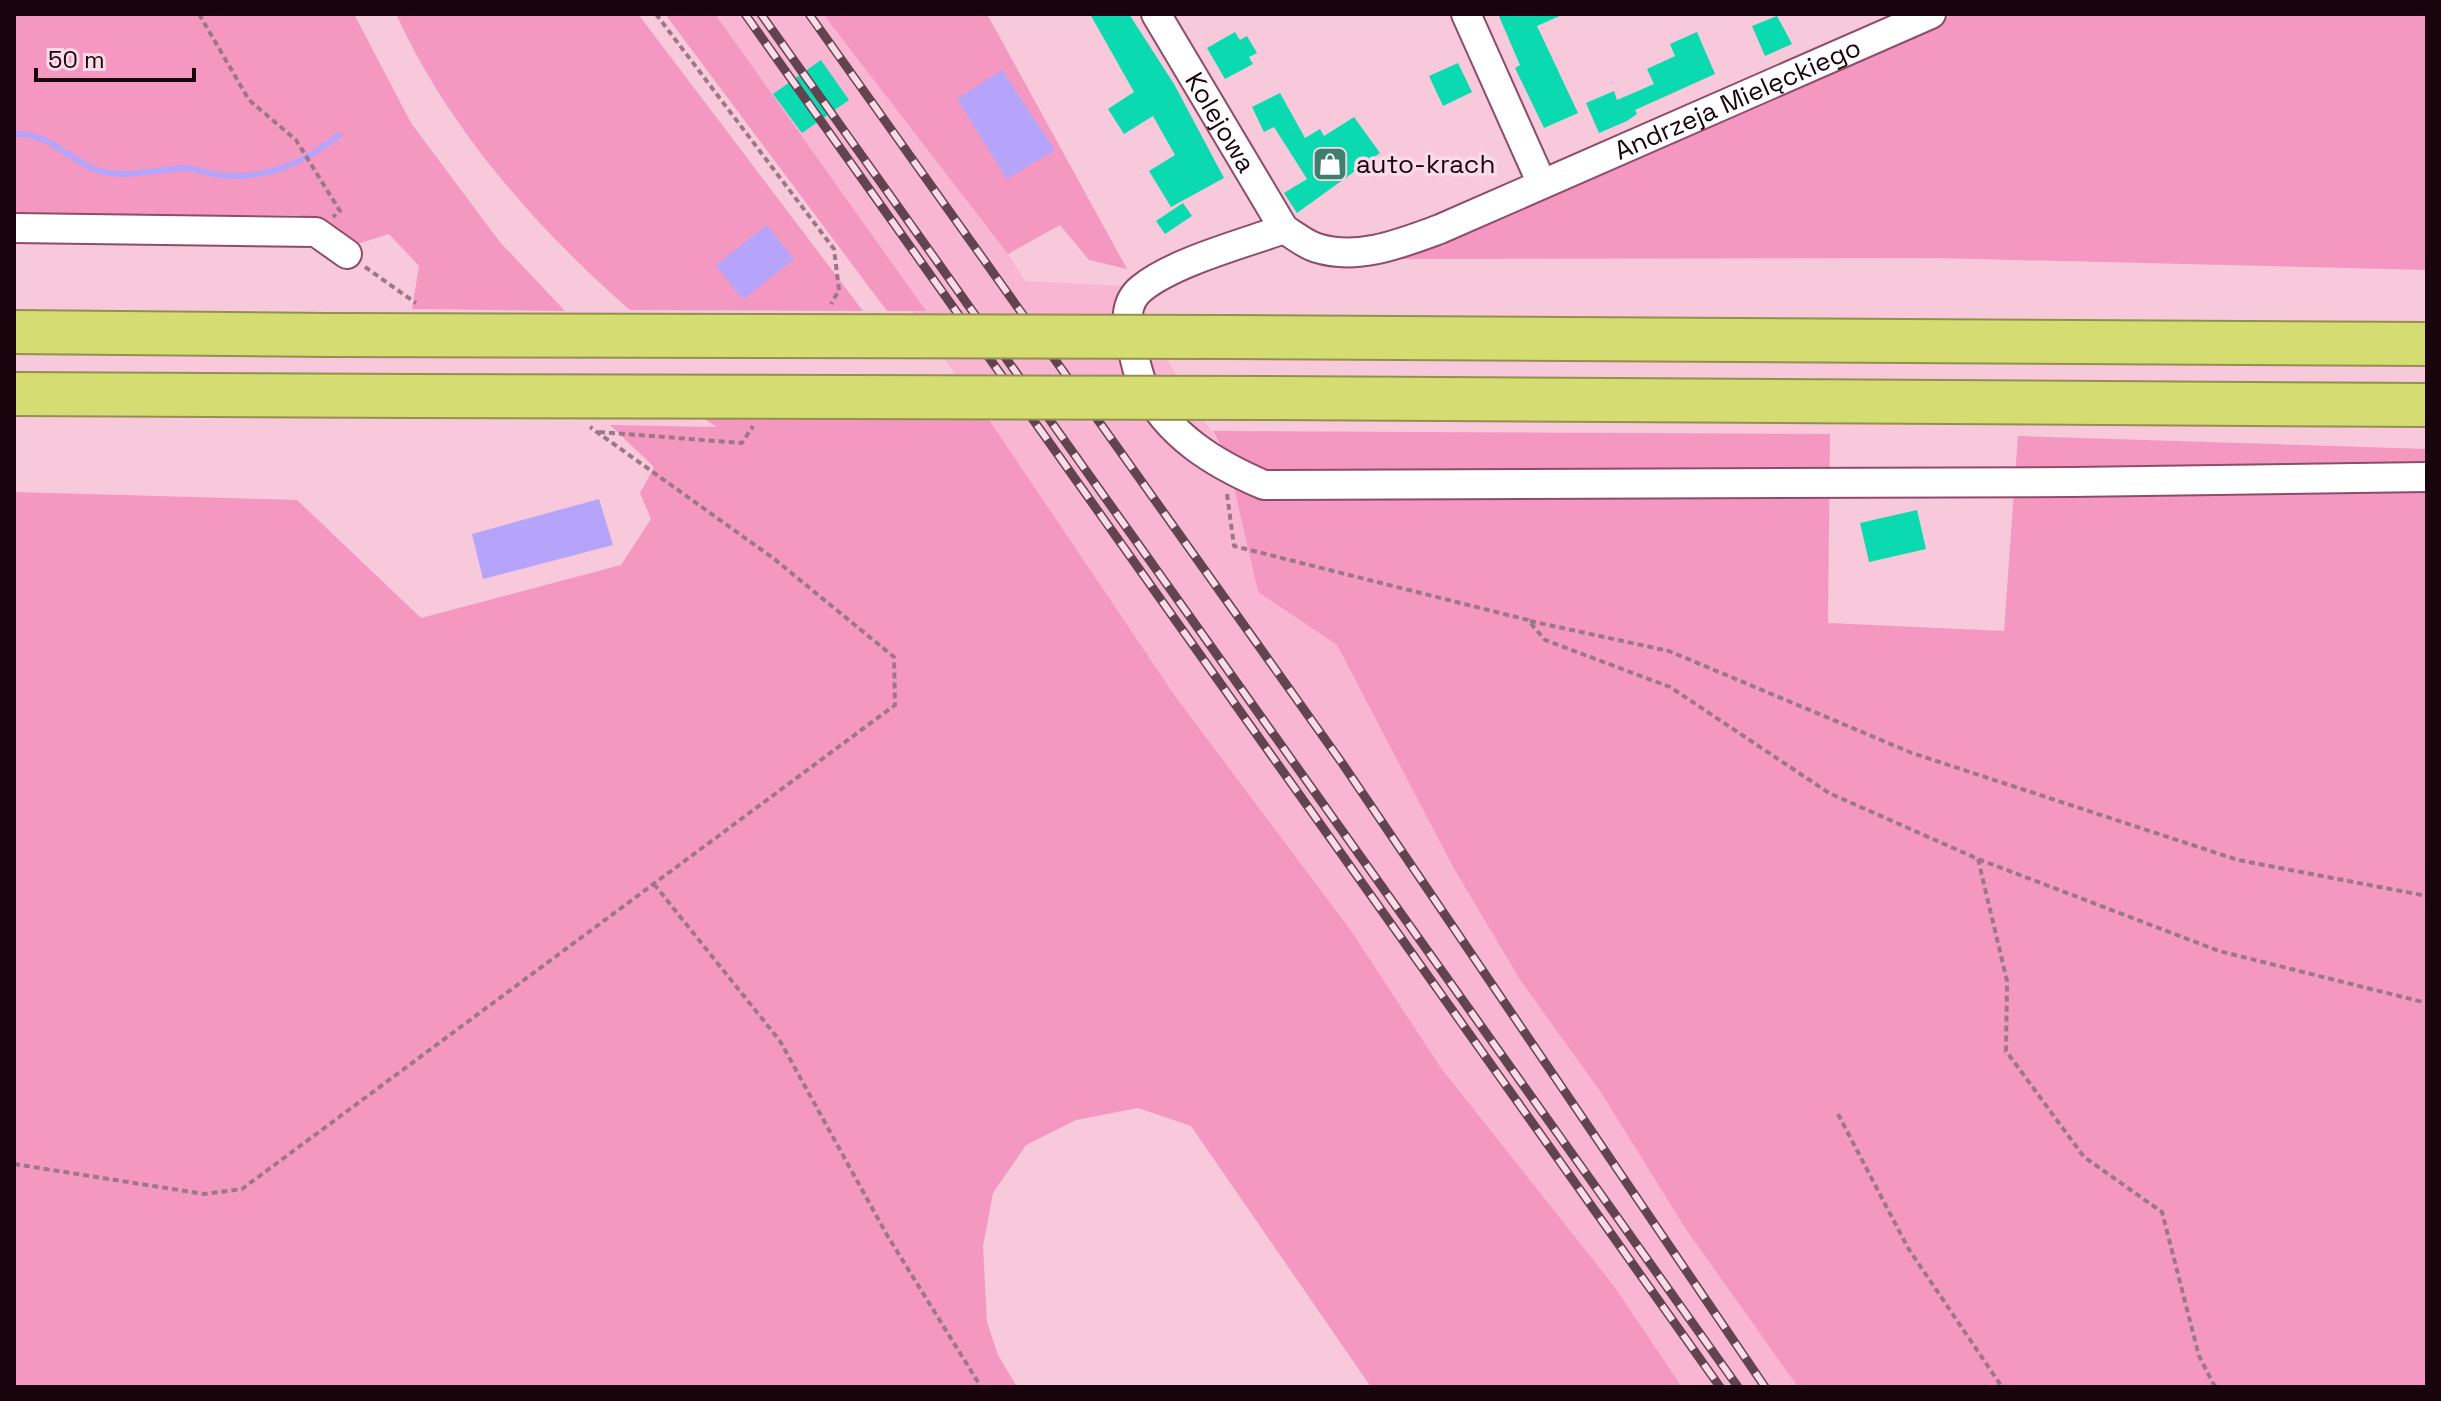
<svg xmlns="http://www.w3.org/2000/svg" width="2441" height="1401" viewBox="0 0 2441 1401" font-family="'Space Grotesk',sans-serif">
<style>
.built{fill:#f8b6d2}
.green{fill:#f498c1}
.water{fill:#b5a4fa}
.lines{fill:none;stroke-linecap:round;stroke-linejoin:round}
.stream{stroke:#b5a4fa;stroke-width:6}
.building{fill:#0bdab0}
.minor-casing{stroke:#8d4c6a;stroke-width:32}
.highway-casing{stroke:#93904f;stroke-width:46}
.path{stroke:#9c7887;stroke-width:4;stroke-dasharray:6 4;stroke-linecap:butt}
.minor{stroke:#fff;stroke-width:28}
.highway{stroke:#d5dc72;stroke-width:42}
.rail-casing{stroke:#624451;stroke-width:9}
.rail{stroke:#fadbe7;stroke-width:6;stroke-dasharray:18;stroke-linecap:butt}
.highway-bridge-casing{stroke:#93904f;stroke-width:46;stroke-linecap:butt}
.highway-bridge{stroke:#d5dc72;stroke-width:42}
.labels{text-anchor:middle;stroke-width:7;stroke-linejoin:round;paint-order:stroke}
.street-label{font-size:26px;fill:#19030d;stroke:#fadbe7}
.poi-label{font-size:26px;fill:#19030d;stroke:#fadbe7;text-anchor:start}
</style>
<rect width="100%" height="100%" fill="#f7c9db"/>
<!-- built -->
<path class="built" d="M709,14H841L957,174L1025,281L1122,286L1227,457L1258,592L1337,645L1453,867L1520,980L1600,1091L1687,1231L1798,1387H1682L1614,1286L1441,1068L1352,932L1175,696Z"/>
<!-- green -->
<path class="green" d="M14,14H354L411,123L499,241L565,311L412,309L419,266L389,234L354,245L327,223L297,215L14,217Z
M396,14H638L863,311L630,310C535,227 449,129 396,14Z
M665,14H715L926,311H887Z
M823,14H987L1127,269L1089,260L1060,225L1008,254Z
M1954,14H2427V270L1935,258L1391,259Z
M688,408H981L1175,696L1352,932L1441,1068L1614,1286L1682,1387H1371L1191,1126L1138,1108L1076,1120L1026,1145L993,1193L983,1246L987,1322L998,1355L1017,1387H14V492L297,500L421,618L621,565L651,519L640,493L654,467L610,425L717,427Z
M1213,431L1830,434L1828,623L2004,631L2018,436L2427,449V1387H1798L1687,1231L1600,1091L1520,980L1453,867L1337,645L1258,592L1227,457Z"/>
<!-- water -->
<path class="water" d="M1002,70L1055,150L1007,179L957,99Z
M767,225L794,259L743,300L716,265Z
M599,499L613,545L483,579L472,534Z"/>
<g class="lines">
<!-- stream -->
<path class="stream" d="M14,134C46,132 65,156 92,168C121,181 153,169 184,168C196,168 208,174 220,175C267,180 304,163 339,135"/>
</g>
<!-- building -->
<path class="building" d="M1090,14H1129L1174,84L1224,178L1171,207L1149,171L1175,155L1153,116L1124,134L1108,109L1134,92Z
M1498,14H1564L1537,26L1578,113L1544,128L1515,68L1520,65Z
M1777,16L1792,44L1765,56L1752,26Z
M1235,32L1240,40L1247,36L1257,53L1249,57L1253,64L1225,79L1207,48Z
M1697,32L1715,74L1635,110L1637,114L1627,121L1599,133L1586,103L1614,91L1617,100L1654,84L1647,69L1675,56L1670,44Z
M821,60L849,100L802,133L773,94Z
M1458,63L1472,92L1443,106L1429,76Z
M1280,93L1305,138L1320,129L1324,136L1354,117L1380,153L1297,213L1284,193L1307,179L1274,127L1264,132L1252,107Z
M1183,203L1192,216L1165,234L1156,221Z
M1917,510L1926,549L1869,562L1860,523Z"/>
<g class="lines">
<!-- minor casing -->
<g class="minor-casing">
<g id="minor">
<path id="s1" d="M1156,14L1284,229C1294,235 1306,245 1317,248C1358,261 1402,243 1440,229L1931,14"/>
<path d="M1466,14L1542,184"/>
<path d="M14,228L316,232L347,254"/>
<path d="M1284,229C1245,243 1174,262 1142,288C1124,302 1126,324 1131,344C1135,357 1137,373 1143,385C1168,436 1215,464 1264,485L2073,482L2427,477"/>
</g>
</g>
<!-- highway casing -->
<g class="highway-casing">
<path id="highway" d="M14,332L328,335
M1230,337L2427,344
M14,394L415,396
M1271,398L2427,405"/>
</g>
<!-- path -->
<path class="path" d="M199,14L249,100L296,140L340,211L333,217
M656,14L834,249L839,290L831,304
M365,267L416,303
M599,432L742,443L753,426
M1227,494L1234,546L1528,620L1545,640L1670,687L1829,793L1978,859L2219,951L2427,1003
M1530,621L1669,651L1912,753L2238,860L2427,896
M1978,859L2007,981L2006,1051L2084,1157L2162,1212L2199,1356L2215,1387
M654,884L780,1041L887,1235L981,1387
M1838,1114L1908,1248L2002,1387
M14,1164L204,1194L242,1189L895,705L894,657L773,558L590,427"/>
<!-- minor -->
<use href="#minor" class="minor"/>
<!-- highway -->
<use href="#highway" class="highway"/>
<!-- rail casing -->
<g class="rail-casing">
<path id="rail" d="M745,14L1720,1387
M761,14L1738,1387
M809,14L1342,763L1765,1387"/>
</g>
<!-- rail -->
<use href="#rail" class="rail"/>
<!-- highway-bridge casing -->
<g class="highway-bridge-casing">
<path id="highway-bridge" d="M328,335L1230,337
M415,396L1271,398"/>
</g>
<!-- highway-bridge -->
<use href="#highway-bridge" class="highway-bridge"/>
</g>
<!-- icons -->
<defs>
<g id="shop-square" transform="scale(1.8)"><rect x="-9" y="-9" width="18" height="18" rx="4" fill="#407f6d" stroke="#fadbe7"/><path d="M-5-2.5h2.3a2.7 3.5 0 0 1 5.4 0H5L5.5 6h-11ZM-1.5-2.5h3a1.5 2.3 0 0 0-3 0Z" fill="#fff"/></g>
</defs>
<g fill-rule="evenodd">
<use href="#shop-square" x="1330" y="164"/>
</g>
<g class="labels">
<!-- street labels -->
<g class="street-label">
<text dy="9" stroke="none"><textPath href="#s1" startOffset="740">Andrzeja Mielęckiego</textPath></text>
<text dy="9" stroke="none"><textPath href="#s1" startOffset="126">Kolejowa</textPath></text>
</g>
<!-- poi labels -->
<g class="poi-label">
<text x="1356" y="173">auto-krach</text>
</g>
</g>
<!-- border -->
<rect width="2441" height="1401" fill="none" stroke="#19030d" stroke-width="32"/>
<!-- scale -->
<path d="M36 68v12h158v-12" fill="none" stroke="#19030d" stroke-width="4"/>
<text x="48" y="68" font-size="24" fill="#19030d" stroke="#fadbe7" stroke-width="6" paint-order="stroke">50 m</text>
</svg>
